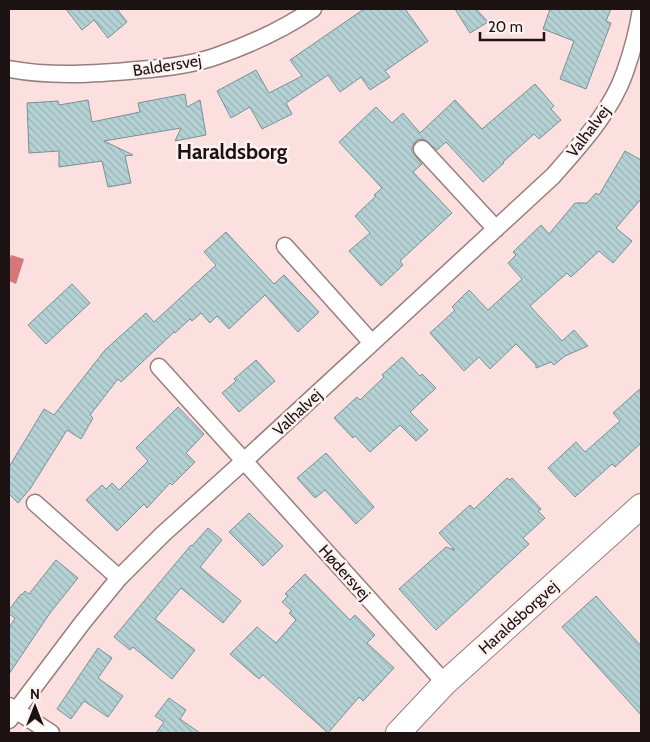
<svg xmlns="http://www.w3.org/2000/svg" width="650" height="742" viewBox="0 0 650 742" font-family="Cabin,sans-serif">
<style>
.water{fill:#d5777a}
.building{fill:url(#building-back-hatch);stroke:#779295}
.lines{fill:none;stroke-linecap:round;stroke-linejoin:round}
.street-casing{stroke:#977e7e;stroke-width:19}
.secondary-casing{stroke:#977e7e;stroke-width:26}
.street{stroke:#fff;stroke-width:16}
.secondary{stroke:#fff;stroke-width:24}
.labels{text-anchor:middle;stroke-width:5;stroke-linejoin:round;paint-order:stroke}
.street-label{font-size:16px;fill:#1c1212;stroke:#fdf1f1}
.district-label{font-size:21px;font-weight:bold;fill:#1c1212;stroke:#fdf1f1}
</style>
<defs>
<pattern id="building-back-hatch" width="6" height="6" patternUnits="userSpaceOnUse" patternTransform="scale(1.25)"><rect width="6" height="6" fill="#b4d1d4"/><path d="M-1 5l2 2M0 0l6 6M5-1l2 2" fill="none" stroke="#9ab2b5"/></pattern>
</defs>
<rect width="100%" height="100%" fill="#fce0df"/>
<!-- water -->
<path class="water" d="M11,255L24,259L16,284L9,281V262Z"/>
<!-- building -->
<path class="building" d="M66,9H117L127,22L108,38L94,20L82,30Z
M364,9H405L428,41L385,71L390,77L370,90L361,77L340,92L328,75L286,103L292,114L262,129L250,107L231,118L217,91L256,70L269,93L302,76L290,60Z
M455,9H476L488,22L470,33Z
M550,9H611L606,21L611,23L586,89L560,79L574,41L543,29Z
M535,84L554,106L551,109L561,120L539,139L534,134L503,162L504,163L483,182L446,142L437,150L425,140L419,139L415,142L412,147V152L422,164L413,172L452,213L400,261L403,265L381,286L349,251L370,233L355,216L376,196L374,195L382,188L339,142L376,107L392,123L403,113L420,133L455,100L482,129Z
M185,94L187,107L200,100L206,135L175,141L181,128L104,141L133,155L125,156L131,183L108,187L102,161L59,167V151L29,153L27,103L58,101L59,105L88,100L92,122L140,112L138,103Z
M625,151L641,160V199L616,228L632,241L613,263L599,251L571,277L567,273L530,306L562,341L574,330L588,346L565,356L554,365L551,362L536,368V365L516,344L490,369L479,357L464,371L430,333L455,310L452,307L469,290L488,310L522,279L508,263L516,255L513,252L541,225L549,234L575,203H587L596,193L599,195Z
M226,232L274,284L284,275L319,312L298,332L265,295L229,329L217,316L210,323L201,313L192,321L190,319L175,333L174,332L121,382L118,379L90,415L93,418L81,439L67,430L30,489L18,503L9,494V467L44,409L54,415L105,350L146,313L154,322L216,265L204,252Z
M72,284L90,303L46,344L28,325Z
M402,357L420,376L422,374L436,388L410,412L428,430L416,441L400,425L370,452L355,436L353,438L334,418L357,397L360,400L384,377L382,375Z
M256,360L275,381L239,412L222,393L236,381L234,379Z
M641,388V443L615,467L612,464L575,497L548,468L576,442L585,452L620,421L613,413Z
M178,407L204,434L186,453L195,462L172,485L170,483L147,508L144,504L117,531L86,500L102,485L106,489L112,483L119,490L148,461L136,448Z
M326,453L374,507L356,524L325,490L315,498L297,478Z
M507,478L510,480L512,478L541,509L538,511L545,518L523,538L529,544L436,630L399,589L446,547L455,550L439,533L470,505L474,509Z
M249,513L283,546L263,566L229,532Z
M208,528L222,540L200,567L241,601L223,623L181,588L155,619L195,650L172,679L133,647L130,650L114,637L191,545L192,546Z
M56,560L78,578L50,613L9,674V628L15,618L9,614V610L21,594L22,595L25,591L29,594Z
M305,574L350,620L355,615L375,635L367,643L394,668L363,701L359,697L328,733L263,675L259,679L230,654L257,627L276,643L296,620L289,613L292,611L282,602L288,596L285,594Z
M596,596L641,646V715L562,627Z
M98,648L112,658L98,678L123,696L108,717L84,701L71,719L57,709Z
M169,698L186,710L180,719L200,733H156L164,722L155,716Z"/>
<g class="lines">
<!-- street casing -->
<g class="street-casing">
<path id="street" d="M9,69C52,77 95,74 138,70C165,68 192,65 217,56C251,44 284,29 313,9
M422,149L496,229
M285,246L372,343
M159,367L445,683
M35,503L119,578
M9,706L51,733
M9,720L83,622L119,578L163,534L244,461L553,176C580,145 611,112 625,72C632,52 638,30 641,9"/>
</g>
<!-- secondary casing -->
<g class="secondary-casing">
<path id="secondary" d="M398,733L445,683L641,506"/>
</g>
<!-- street -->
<use href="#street" class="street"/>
<!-- secondary -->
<use href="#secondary" class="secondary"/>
</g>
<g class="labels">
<!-- street labels -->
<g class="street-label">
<text transform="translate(167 65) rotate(-9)" y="6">Baldersvej</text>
<text transform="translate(588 131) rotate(-53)" y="6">Valhalvej</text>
<text transform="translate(297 412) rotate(-43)" y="6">Valhalvej</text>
<text transform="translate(345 572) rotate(48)" y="6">Hødersvej</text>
<text transform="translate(518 617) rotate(-42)" y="6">Haraldsborgvej</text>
</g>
<!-- district labels -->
<g class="district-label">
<text x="232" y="159">Haraldsborg</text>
</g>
</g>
<!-- border -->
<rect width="650" height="742" fill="none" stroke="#1c1212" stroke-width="20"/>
<!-- north arrow -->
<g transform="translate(35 707)" stroke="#fdf1f1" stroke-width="4" paint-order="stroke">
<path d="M0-4L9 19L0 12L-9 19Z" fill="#1c1212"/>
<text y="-8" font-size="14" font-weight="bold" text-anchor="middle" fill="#1c1212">N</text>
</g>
<!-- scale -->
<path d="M480 32v8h64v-8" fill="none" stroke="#1c1212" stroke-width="2.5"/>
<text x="488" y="32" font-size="15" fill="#1c1212" stroke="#fdf1f1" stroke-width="4" paint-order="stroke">20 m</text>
</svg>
